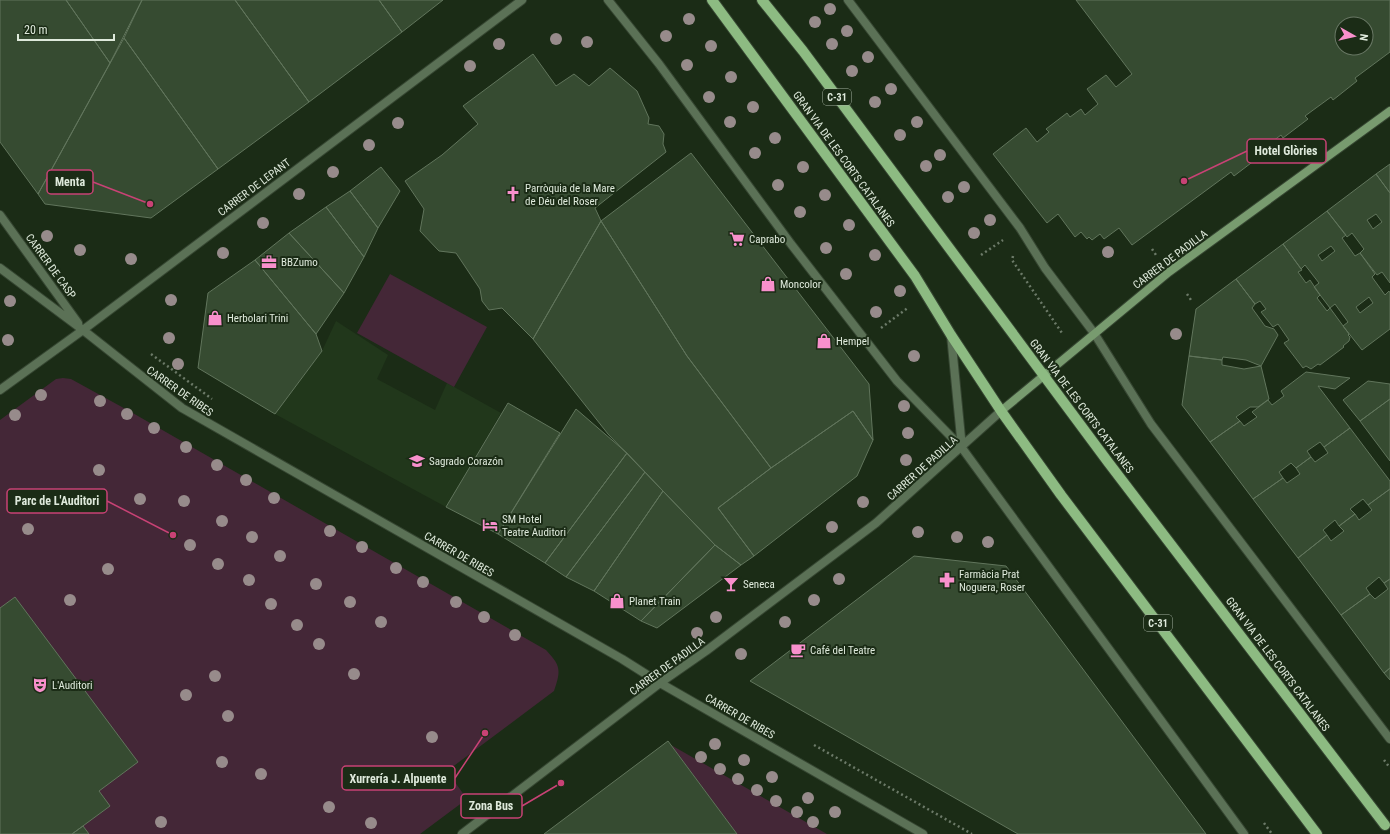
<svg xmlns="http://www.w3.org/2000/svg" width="1390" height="834" viewBox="0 0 1390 834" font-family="'Roboto Condensed',sans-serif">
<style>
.built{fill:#21371b}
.green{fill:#442737}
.building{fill:#364b31;stroke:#61755c;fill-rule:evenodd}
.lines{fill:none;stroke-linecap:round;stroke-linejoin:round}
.service-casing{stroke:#364632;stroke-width:10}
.minor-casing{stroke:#364632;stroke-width:10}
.secondary-casing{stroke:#364632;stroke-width:10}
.primary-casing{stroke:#364632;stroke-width:12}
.path{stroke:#6c7a68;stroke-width:2.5;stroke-dasharray:2 3;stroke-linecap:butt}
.service{stroke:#5b7156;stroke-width:8}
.minor{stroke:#5b7156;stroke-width:8}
.secondary{stroke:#789b6f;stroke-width:8}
.primary{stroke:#8dbb82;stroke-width:10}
.tree{fill:#978b8b}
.labels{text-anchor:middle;stroke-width:4;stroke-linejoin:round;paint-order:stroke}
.shield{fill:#1b2c16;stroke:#a4b0a0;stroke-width:1}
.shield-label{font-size:10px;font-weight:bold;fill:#dee9db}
.street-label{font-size:11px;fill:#dee9db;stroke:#1b2c16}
.poi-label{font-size:11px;fill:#dee9db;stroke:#1b2c16;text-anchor:start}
.leader{fill:none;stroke:#c84275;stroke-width:1.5}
.callout-dot{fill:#c84275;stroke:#1b2c16;stroke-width:1.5}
.callout{fill:#1b2c16;stroke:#c84275;stroke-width:1.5}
.callout-label{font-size:12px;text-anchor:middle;font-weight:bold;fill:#dee9db}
</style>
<rect width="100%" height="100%" fill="#1b2c16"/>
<!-- built -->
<path class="built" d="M336,321L388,355L377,379L435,410L447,383L501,413L446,507L275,414L322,351Z"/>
<!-- green -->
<path class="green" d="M390,274L487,327L454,387L357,333Z
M63,378L71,379L131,412L546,650C561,666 561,670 554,691L447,771L467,799L420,834H0V420L56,379Z
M671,745L827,834H737Z"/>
<!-- building -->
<path class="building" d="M0,0H66L110,63L38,194L0,142Z
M66,0H142L110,63Z
M142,0H235L309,102L218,169L124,38Z
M235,0H379L402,32L309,102Z
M379,0H443L402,32Z
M1076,0H1390V52L1355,78L1357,81L1333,100L1331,97L1305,116L1308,119L1283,138L1281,135L1256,154L1259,157L1234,176L1231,172L1132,245L1119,228L1104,239L1100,234L1092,240L1089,237L1087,239L1081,232L1075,237L1058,214L1047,223L993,154L1026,128L1037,142L1049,132L1046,129L1067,113L1070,117L1081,109L1085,115L1098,104L1087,89L1106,75L1116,87L1132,74ZM1342,24H1366V48H1342Z
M124,38L218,169L151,218L45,204L38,194Z
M533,54L556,86L574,74L589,86L610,68L637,91L649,118L648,124L659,126L664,134L663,144L666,152L595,208L601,221L533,339L502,308L489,310L482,301L480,289L456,253L439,251L420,231L424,209L405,181L442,155L478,124L463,106Z
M691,153L869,384L873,440L853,411L771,468L687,356L601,221Z
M1390,164V193L1376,174Z
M381,167L400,191L378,228L350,191Z
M1376,174L1390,193V283L1382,272L1377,275L1360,253L1364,249L1352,233L1347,237L1327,211ZM1376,214L1382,222L1373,229L1367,220Z
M350,191L378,228L364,257L326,207Z
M326,207L364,257L344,293L289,233Z
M1327,211L1346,235L1342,238L1355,256L1360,253L1375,274L1372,277L1385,295L1389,291L1390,293V329L1362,350L1343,326L1348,322L1335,304L1330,308L1314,287L1319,283L1305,265L1301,269L1283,244ZM1331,246L1335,251L1322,261L1318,255ZM1369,297L1373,303L1360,313L1356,307Z
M601,221L687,356L771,468L718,508L754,556L741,565L715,545L608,434L533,339Z
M289,233L344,293L316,334L255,260Z
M1283,244L1302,270L1298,272L1306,283L1310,280L1320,295L1317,298L1327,311L1330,308L1349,334L1348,335L1350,337L1349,341L1343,346L1344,347L1320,365L1318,364L1311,369L1306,366L1303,368L1284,343L1289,340L1278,324L1273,327L1261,312L1266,309L1260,301L1255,304L1236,279Z
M255,260L316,334L322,351L275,414L198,368L208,293Z
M1236,279L1255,304L1252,308L1265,326L1274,329L1278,335L1261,366L1246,360L1223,357L1222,360L1189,356L1196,309Z
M1189,356L1222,360V365L1244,369L1261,366L1269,399L1258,407H1250L1236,417L1240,421L1210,442L1182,405Z
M1306,372L1350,378L1335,389L1318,386L1350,428L1324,447L1320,442L1307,451L1311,457L1296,468L1291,463L1279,472L1283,478L1253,499L1210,442L1240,421L1244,426L1257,417L1252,412L1268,400L1272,405L1284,396L1281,391Z
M1368,381L1390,384V399L1360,421L1343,400Z
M1390,399V461L1360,421Z
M508,403L560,433L498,534L446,507Z
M576,409L627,453L545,563L498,534Z
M853,411L873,440L857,476L754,556L718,508L771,468Z
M1350,428L1390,481V489L1368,505L1363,499L1350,509L1355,514L1339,526L1335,520L1323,530L1327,535L1298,558L1253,499L1283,478L1287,483L1300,474L1296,468L1311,457L1315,462L1328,453L1324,447Z
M627,453L645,472L566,577L545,563Z
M645,472L663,491L594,591L566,577Z
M1390,489V579L1384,583L1379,577L1366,588L1370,594L1341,615L1298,558L1327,535L1331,541L1344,531L1339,526L1355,514L1359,520L1372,510L1368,505Z
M663,491L715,545L641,621L594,591Z
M715,545L741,565L657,628L641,621Z
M914,556L1006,566L1206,834H1018L750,681Z
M1390,579V668L1384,673L1341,615L1370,594L1375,599L1388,589L1384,583Z
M15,597L138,762L99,791L110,806L72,834H0V608Z
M1390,668V680L1384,673Z
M668,741L737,834H544Z
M83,826L89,834H72Z"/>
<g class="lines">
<!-- service casing -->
<g class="service-casing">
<path id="service" d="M848,0L1020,228L1045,268L1094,333L1151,424L1390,739"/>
</g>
<!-- minor casing -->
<g class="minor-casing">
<path id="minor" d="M608,0L659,64L791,244L897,381L962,448L1244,834
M0,215L78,323
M0,268L83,330L182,408L622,659L660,683L923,834
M951,335L962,448
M0,390L83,330L522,0
M462,834L660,683L706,651L876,523L1001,411"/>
</g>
<!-- secondary casing -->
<g class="secondary-casing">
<path id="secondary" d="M1001,411L1169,272L1390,111"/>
</g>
<!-- primary casing -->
<g class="primary-casing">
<path id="primary" d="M712,0L915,276L951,335L1001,411L1061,495L1317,834
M762,0L803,51L1108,462L1385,825"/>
</g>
<!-- path -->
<path class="path" d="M1152,249L1156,255
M981,255L1003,240
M1013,256L1012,260L1062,333
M1187,294L1191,300
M881,328L909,307
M151,354L212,399
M814,745L972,834
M1384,760L1390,768
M1264,823L1272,834"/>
<!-- service -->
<use href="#service" class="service"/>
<!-- minor -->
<use href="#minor" class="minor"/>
<!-- secondary -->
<use href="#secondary" class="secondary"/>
<!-- primary -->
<use href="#primary" class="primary"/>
</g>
<!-- trees -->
<g class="tree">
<circle cx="830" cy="9" r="6"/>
<circle cx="689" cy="19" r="6"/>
<circle cx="815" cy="22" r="6"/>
<circle cx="847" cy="31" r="6"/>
<circle cx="666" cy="36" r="6"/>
<circle cx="556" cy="39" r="6"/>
<circle cx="587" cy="42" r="6"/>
<circle cx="499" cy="44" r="6"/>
<circle cx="832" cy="44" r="6"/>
<circle cx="711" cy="46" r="6"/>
<circle cx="868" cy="57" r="6"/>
<circle cx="687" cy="65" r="6"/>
<circle cx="470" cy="66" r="6"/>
<circle cx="852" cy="71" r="6"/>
<circle cx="731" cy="77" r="6"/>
<circle cx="891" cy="89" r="6"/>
<circle cx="709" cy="97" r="6"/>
<circle cx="875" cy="102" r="6"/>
<circle cx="753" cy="107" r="6"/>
<circle cx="730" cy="122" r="6"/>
<circle cx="917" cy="122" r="6"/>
<circle cx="398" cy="123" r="6"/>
<circle cx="900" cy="135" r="6"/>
<circle cx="775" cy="138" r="6"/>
<circle cx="369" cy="145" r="6"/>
<circle cx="755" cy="153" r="6"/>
<circle cx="940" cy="155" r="6"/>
<circle cx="926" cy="166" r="6"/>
<circle cx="803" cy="167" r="6"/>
<circle cx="333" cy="172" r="6"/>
<circle cx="778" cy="185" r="6"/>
<circle cx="964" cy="187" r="6"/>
<circle cx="299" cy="194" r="6"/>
<circle cx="825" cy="195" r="6"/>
<circle cx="948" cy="197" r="6"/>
<circle cx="800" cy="212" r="6"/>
<circle cx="990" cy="220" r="6"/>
<circle cx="263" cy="223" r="6"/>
<circle cx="849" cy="225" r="6"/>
<circle cx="974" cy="233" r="6"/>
<circle cx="47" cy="236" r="6"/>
<circle cx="826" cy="248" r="6"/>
<circle cx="80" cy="250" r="6"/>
<circle cx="1108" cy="252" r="6"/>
<circle cx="223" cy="253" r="6"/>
<circle cx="875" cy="255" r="6"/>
<circle cx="131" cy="259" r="6"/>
<circle cx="846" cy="274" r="6"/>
<circle cx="900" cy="291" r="6"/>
<circle cx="171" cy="300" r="6"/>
<circle cx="10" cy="301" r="6"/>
<circle cx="876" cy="312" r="6"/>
<circle cx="1176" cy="334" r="6"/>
<circle cx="169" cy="338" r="6"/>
<circle cx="8" cy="340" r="6"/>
<circle cx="914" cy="356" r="6"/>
<circle cx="178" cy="364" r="6"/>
<circle cx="41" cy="395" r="6"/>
<circle cx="100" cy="401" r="6"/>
<circle cx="904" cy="406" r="6"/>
<circle cx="127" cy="414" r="6"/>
<circle cx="15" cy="415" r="6"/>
<circle cx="154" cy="428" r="6"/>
<circle cx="908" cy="433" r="6"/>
<circle cx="186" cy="447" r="6"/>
<circle cx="906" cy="460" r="6"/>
<circle cx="217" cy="465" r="6"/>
<circle cx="99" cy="470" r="6"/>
<circle cx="246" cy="480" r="6"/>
<circle cx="274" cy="498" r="6"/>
<circle cx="140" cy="499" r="6"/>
<circle cx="184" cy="501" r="6"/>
<circle cx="863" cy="502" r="6"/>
<circle cx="222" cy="521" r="6"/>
<circle cx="832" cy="527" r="6"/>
<circle cx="28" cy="529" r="6"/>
<circle cx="330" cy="531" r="6"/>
<circle cx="918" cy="532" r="6"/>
<circle cx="252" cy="537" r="6"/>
<circle cx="957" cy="537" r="6"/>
<circle cx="988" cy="542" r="6"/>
<circle cx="190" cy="545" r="6"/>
<circle cx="362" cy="547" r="6"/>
<circle cx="280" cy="556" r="6"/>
<circle cx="218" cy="564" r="6"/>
<circle cx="396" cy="568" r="6"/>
<circle cx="108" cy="569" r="6"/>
<circle cx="839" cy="579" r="6"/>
<circle cx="249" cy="580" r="6"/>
<circle cx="423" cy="582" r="6"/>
<circle cx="316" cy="584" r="6"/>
<circle cx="70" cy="600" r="6"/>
<circle cx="814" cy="600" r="6"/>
<circle cx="350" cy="602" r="6"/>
<circle cx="456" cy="602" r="6"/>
<circle cx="271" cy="604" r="6"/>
<circle cx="484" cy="617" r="6"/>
<circle cx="716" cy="617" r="6"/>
<circle cx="381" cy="622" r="6"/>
<circle cx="785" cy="622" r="6"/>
<circle cx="297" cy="625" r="6"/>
<circle cx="697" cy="633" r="6"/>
<circle cx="515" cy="635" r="6"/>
<circle cx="319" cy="644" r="6"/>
<circle cx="741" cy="654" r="6"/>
<circle cx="354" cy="674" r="6"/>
<circle cx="215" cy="676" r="6"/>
<circle cx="186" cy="695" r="6"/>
<circle cx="228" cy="716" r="6"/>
<circle cx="432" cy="737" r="6"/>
<circle cx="715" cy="744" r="6"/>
<circle cx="701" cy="757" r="6"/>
<circle cx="744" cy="760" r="6"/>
<circle cx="222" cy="762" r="6"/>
<circle cx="720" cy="769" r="6"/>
<circle cx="261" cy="774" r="6"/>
<circle cx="772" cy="777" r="6"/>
<circle cx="738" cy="779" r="6"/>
<circle cx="757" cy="790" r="6"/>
<circle cx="808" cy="798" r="6"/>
<circle cx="776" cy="801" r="6"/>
<circle cx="329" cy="807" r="6"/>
<circle cx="797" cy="812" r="6"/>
<circle cx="835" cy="812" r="6"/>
<circle cx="161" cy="822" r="6"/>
<circle cx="813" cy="822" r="6"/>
<circle cx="371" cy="823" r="6"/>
</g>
<!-- icons -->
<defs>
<g id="church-bare" transform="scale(1.2)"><path d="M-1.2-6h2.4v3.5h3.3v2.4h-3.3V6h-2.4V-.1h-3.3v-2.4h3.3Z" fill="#f890cc" stroke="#1b2c16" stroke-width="2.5" paint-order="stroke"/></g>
<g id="supermarket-bare" transform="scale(1.2)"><path d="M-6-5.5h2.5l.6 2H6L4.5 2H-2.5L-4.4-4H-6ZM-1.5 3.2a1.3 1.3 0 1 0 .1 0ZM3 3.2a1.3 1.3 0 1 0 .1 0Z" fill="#f890cc" stroke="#1b2c16" stroke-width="2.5" paint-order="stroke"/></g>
<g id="office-bare" transform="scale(1.2)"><path d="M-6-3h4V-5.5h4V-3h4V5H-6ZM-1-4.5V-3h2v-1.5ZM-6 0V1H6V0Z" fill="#f890cc" stroke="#1b2c16" stroke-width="2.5" paint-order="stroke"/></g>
<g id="shop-bare" transform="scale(1.2)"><path d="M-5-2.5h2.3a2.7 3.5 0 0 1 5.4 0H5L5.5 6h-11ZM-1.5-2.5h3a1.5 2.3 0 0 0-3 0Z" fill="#f890cc" stroke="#1b2c16" stroke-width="2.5" paint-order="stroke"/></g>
<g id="school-bare" transform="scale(1.2)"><path d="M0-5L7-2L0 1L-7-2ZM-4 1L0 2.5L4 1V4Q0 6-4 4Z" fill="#f890cc" stroke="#1b2c16" stroke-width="2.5" paint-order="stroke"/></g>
<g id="hotel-bare" transform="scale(1.2)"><path d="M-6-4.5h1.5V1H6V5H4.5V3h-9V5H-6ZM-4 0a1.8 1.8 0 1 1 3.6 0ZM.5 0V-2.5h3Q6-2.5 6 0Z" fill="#f890cc" stroke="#1b2c16" stroke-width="2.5" paint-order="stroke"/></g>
<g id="pharmacy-bare" transform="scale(1.2)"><path d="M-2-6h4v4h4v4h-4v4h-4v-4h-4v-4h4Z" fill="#f890cc" stroke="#1b2c16" stroke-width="2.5" paint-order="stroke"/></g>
<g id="bar-bare" transform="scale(1.2)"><path d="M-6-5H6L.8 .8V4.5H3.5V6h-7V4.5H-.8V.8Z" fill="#f890cc" stroke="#1b2c16" stroke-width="2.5" paint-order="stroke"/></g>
<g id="cafe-bare" transform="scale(1.2)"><path d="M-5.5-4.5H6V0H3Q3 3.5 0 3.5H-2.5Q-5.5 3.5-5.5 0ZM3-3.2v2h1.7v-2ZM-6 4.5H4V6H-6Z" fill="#f890cc" stroke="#1b2c16" stroke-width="2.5" paint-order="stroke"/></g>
<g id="theatre-bare" transform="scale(1.2)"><path d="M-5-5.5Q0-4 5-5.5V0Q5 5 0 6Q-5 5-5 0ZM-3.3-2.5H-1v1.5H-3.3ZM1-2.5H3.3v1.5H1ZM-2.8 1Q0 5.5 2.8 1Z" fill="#f890cc" stroke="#1b2c16" stroke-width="2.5" paint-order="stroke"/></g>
</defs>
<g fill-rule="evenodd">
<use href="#church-bare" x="513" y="194"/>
<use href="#supermarket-bare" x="737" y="239"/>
<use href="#office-bare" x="269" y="262"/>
<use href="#shop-bare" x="768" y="284"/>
<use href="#shop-bare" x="215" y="318"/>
<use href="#shop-bare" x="824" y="341"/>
<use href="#school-bare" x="417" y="461"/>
<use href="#hotel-bare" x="490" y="525"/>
<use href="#pharmacy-bare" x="947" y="580"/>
<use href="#bar-bare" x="731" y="584"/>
<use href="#shop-bare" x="617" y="601"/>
<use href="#cafe-bare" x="798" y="650"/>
<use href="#theatre-bare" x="40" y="685"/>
</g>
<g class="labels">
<!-- shield labels -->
<g class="shield">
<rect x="823" y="89" width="28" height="16" rx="3"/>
<rect x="1144" y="615" width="28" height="16" rx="3"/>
</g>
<g class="shield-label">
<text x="837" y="101">C-31</text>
<text x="1158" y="627">C-31</text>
</g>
<!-- street labels -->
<g class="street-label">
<text transform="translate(844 159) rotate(54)" y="4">GRAN VIA DE LES CORTS CATALANES</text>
<text transform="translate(254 187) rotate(-37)" y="4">CARRER DE LEPANT</text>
<text transform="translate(1170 259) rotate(-37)" y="4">CARRER DE PADILLA</text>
<text transform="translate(51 266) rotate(54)" y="4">CARRER DE CASP</text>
<text transform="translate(180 391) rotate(35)" y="4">CARRER DE RIBES</text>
<text transform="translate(1082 406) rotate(53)" y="4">GRAN VIA DE LES CORTS CATALANES</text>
<text transform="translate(922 468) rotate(-42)" y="4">CARRER DE PADILLA</text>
<text transform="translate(459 554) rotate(30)" y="4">CARRER DE RIBES</text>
<text transform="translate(1278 664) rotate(53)" y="4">GRAN VIA DE LES CORTS CATALANES</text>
<text transform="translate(667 666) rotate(-36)" y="4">CARRER DE PADILLA</text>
<text transform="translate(740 716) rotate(30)" y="4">CARRER DE RIBES</text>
</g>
<!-- poi labels -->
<g class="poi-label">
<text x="525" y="192">Parròquia de la Mare<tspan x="525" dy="13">de Déu del Roser</tspan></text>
<text x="749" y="243">Caprabo</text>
<text x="281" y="266">BBZumo</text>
<text x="780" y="288">Moncolor</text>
<text x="227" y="322">Herbolari Trini</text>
<text x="836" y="345">Hempel</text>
<text x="429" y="465">Sagrado Corazón</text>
<text x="502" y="523">SM Hotel<tspan x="502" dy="13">Teatre Auditori</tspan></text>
<text x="959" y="578">Farmàcia Prat<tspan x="959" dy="13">Noguera, Roser</tspan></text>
<text x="743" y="588">Seneca</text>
<text x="629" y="605">Planet Train</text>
<text x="810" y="654">Café del Teatre</text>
<text x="52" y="689">L'Auditori</text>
</g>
</g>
<!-- callouts -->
<path class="leader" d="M1184 181L1247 151M150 204L93 182M173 535L107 501M485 733L455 778M561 783L522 806"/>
<g class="callout-dot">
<circle cx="1184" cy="181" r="4"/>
<circle cx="150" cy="204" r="4"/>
<circle cx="173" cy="535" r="4"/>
<circle cx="485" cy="733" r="4"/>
<circle cx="561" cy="783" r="4"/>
</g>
<g class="callout">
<rect x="1247" y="139" width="79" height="24" rx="4"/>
<rect x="47" y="170" width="46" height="24" rx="4"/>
<rect x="7" y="489" width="100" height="24" rx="4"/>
<rect x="342" y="766" width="113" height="24" rx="4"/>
<rect x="461" y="794" width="61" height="24" rx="4"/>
</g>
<g class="callout-label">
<text x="1286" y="155">Hotel Glòries</text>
<text x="70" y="186">Menta</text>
<text x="57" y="505">Parc de L'Auditori</text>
<text x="398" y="783">Xurrería J. Alpuente</text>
<text x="491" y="810">Zona Bus</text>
</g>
<!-- north arrow -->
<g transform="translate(1354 36) rotate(98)"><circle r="19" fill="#1b2c16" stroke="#697865"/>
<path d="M0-3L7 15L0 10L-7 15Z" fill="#f890cc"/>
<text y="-6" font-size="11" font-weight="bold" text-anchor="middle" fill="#dee9db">N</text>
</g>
<!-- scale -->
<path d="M18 34v6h96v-6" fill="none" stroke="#dee9db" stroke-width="2"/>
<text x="24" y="34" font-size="12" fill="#dee9db" stroke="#1b2c16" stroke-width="3" paint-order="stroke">20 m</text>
</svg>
